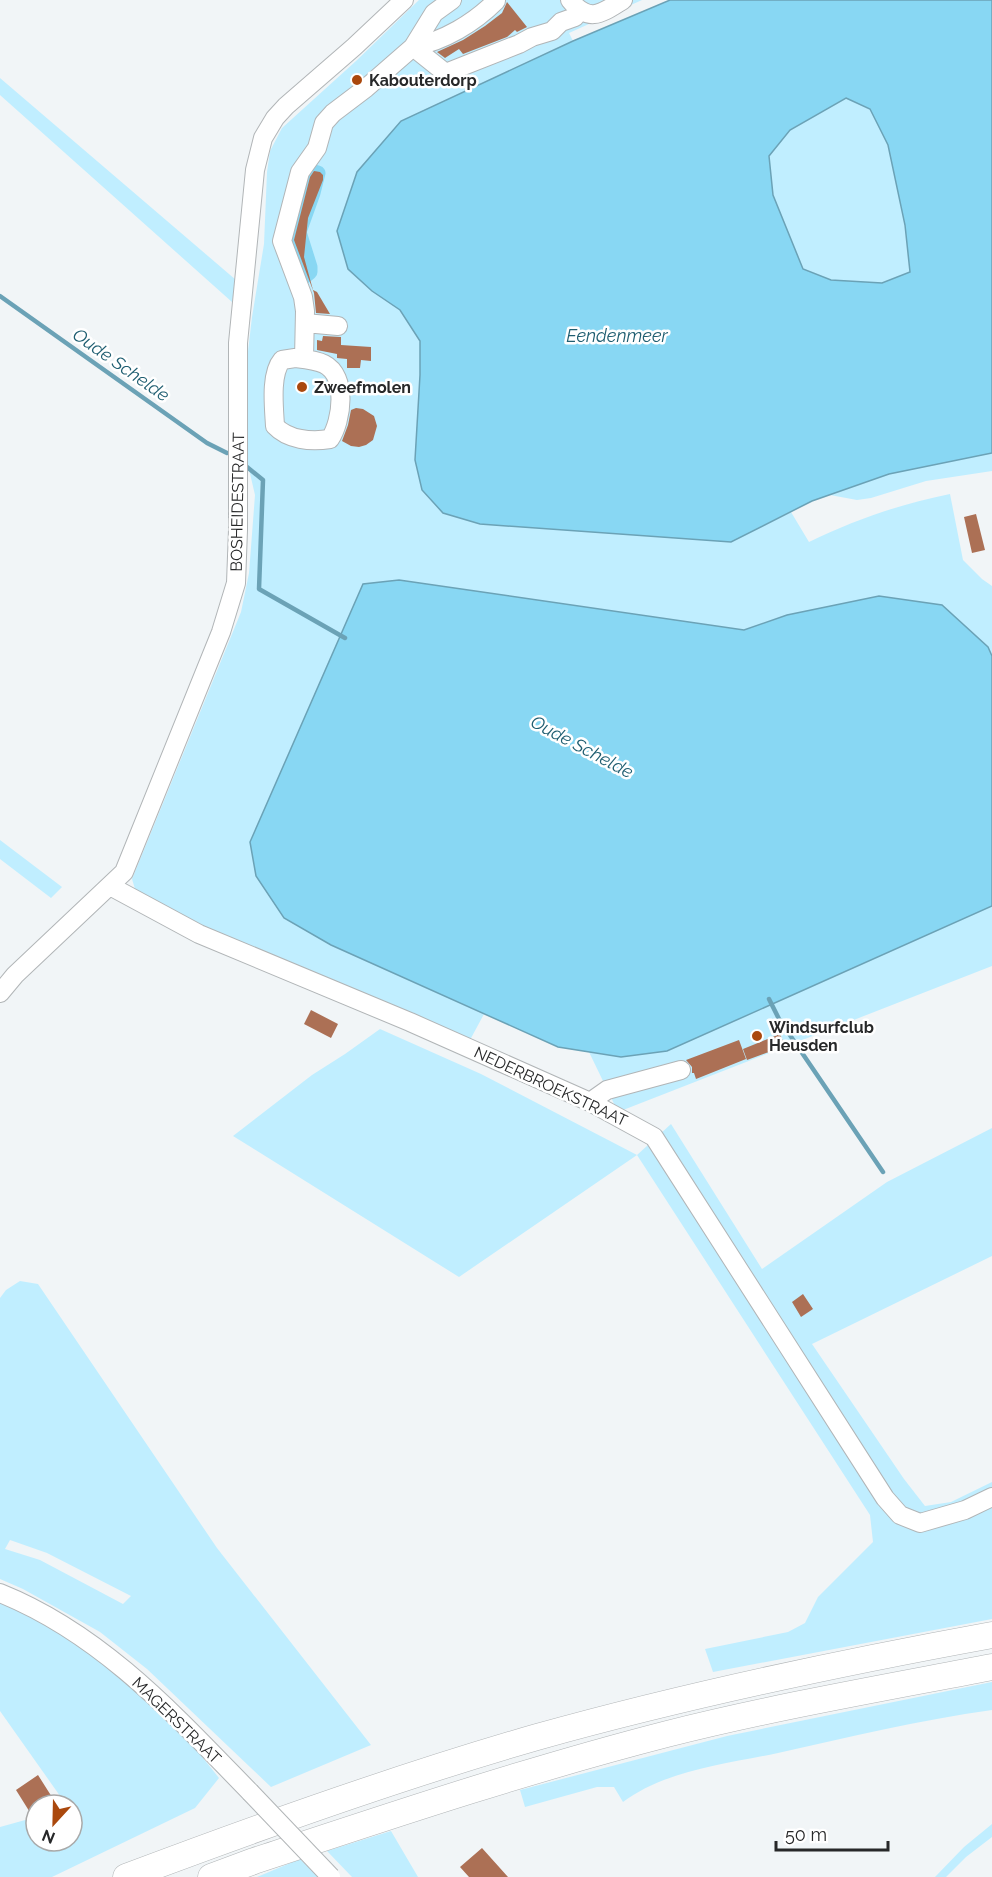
<svg xmlns="http://www.w3.org/2000/svg" width="992" height="1877" viewBox="0 0 992 1877" font-family="Raleway,sans-serif">
<style>
.green{fill:#c0eeff;fill-rule:evenodd}
.water{fill:#88d7f3;stroke:#6ba2b6;stroke-width:1.5;fill-rule:evenodd}
.lines{fill:none;stroke-linecap:round;stroke-linejoin:round}
.stream{stroke:#6ba2b6;stroke-width:4.5}
.canal{stroke:#88d7f3;stroke-width:15}
.building{fill:#ac7055}
.minor-casing{stroke:#b1b5b7;stroke-width:20}
.highway-casing{stroke:#b1b5b7;stroke-width:27}
.minor{stroke:#fff;stroke-width:18}
.highway{stroke:#fff;stroke-width:26}
.minor-bridge-casing{stroke:#b1b5b7;stroke-width:20;stroke-linecap:butt}
.minor-bridge{stroke:#fff;stroke-width:18}
.poi-dot{fill:#aa480d;stroke:#fff;stroke-width:2}
.labels{text-anchor:middle;stroke-width:5;stroke-linejoin:round;paint-order:stroke}
.poi-label{font-size:16px;font-weight:bold;fill:#272829;stroke:#fff;text-anchor:start}
.street-label{font-size:16px;fill:#272829;stroke:#fff}
.water-label{font-size:18px;font-style:italic;fill:#1f5e71;stroke:#fff}
</style>
<rect width="100%" height="100%" fill="#f1f5f7"/>
<!-- green -->
<path class="green" d="M419,0H642L569,33L573,41L372,291L400,310L420,341V375L731,542L791,512L809,542C854,520 900,504 950,494L963,560L982,579L992,586V656L988,647L942,605L880,596L787,615L744,630L399,580L331,945L484,1014L470,1040L218,935L149,901L135,889L132,879L241,612L249,573L255,495L248,465V351L252,317L264,244L267,172L270,151L282,128L356,61Z
M0,78L236,280L232,302L0,95Z
M846,98L870,109L888,145L905,225L910,272L882,283L831,280L803,269L773,195L769,156L790,130Z
M992,453V471L926,481L871,498L857,500L830,495L889,474Z
M0,840L62,887L51,898L0,859Z
M992,906V966L618,1112L589,1052L621,1057L667,1051Z
M380,1029L481,1074L637,1155L671,1124L762,1269L887,1182L992,1128V1256L812,1344L904,1479L925,1506L951,1502L992,1482V1619L713,1672L705,1649L788,1632L805,1623L818,1597L873,1542L870,1515L637,1155L459,1277L233,1136L312,1075L345,1054Z
M20,1281L38,1284L217,1548L371,1745L271,1787L147,1669L100,1632L23,1589L0,1579V1298L6,1290ZM10,1540L47,1553L131,1596L123,1604L40,1560L5,1549Z
M0,1602L27,1613L73,1641L121,1679L184,1734L219,1778L195,1808L52,1877H0V1827L36,1817V1841H72V1805H61L65,1803L0,1711Z
M992,1682V1710C920,1720 849,1737 778,1753C726,1764 666,1770 623,1802L614,1787H597L525,1807L520,1790L727,1736Z
M992,1824V1837L966,1857L946,1877H935L964,1847Z
M391,1831L418,1877H352L327,1851Z
M300,1859L318,1877H257Z"/>
<!-- water -->
<path class="water" d="M670,0H992V453L889,474L812,501L731,542L480,524L443,513L422,490L415,460L420,375V341L400,310L372,291L348,269L337,231L357,172L401,121L573,41ZM846,98L870,109L888,145L905,225L910,272L882,283L831,280L803,269L773,195L769,156L790,130Z
M399,580L744,630L787,615L879,596L942,605L988,647L992,656V906L667,1051L621,1057L558,1047L331,945L284,918L256,876L250,842L363,584Z"/>
<g class="lines">
<!-- stream -->
<path class="stream" d="M0,296L207,443L227,453
M247,467L263,480L259,589L345,638
M769,999L779,1019L883,1172"/>
<!-- canal -->
<path class="canal" d="M310,171L318,173L313,193L299,232L310,267V272L304,277L289,237L304,181Z"/>
</g>
<!-- building -->
<path class="building" d="M507,2L527,27L517,32L515,30L507,37L463,54L459,49L445,58L437,52L463,40L485,26L502,13Z
M314,171L320,172L323,175V180L308,218L304,257L313,290L317,292L330,314L316,313L314,293L294,240L310,177Z
M323,336L341,337V345L371,347V361L361,360L360,368H347V359L337,358V354L317,350V340L322,341Z
M356,408L363,409L374,416L377,426L373,440L366,445L359,447L351,446L342,441L348,425L351,410Z
M976,514L985,550L972,553L964,517Z
M311,1010L338,1024L331,1038L304,1024Z
M780,1034L785,1046L747,1060L743,1049Z
M739,1040L746,1059L696,1079L694,1073H692V1067L686,1060Z
M803,1294L813,1309L801,1317L792,1302Z
M38,1775L57,1805H36V1822L16,1790Z
M482,1848L508,1877H469L460,1867Z"/>
<g class="lines">
<!-- minor casing -->
<g class="minor-casing">
<path id="minor" d="M570,0C589,24 602,13 623,0
M413,47L443,71L448,72L519,44L532,37L552,31L561,22L575,17L579,11
M413,47C444,41 474,23 496,1
M305,323L338,326
M295,358C304,359 316,360 324,364C348,376 342,421 330,439C311,442 288,440 275,426C274,407 270,374 282,360Z
M304,359L305,311L303,297L282,241L300,172L317,148L324,123L333,113L366,88L413,47L434,13L452,0
M110,886L199,934L410,1022L590,1102L654,1137L885,1498L900,1515L920,1523L965,1510L992,1497
M0,993L15,975L124,872L221,632L236,583L238,530V343L255,170L263,138L275,118L286,106L354,47L404,0
M590,1102L607,1090L681,1070
M0,1593C102,1634 175,1715 250,1792"/>
</g>
<!-- highway casing -->
<g class="highway-casing">
<path id="highway" d="M126,1877C261,1826 398,1777 537,1737C687,1695 839,1663 992,1635
M211,1877L254,1861C390,1816 527,1770 667,1734C774,1707 883,1688 992,1667"/>
</g>
<!-- minor -->
<use href="#minor" class="minor"/>
<!-- highway -->
<use href="#highway" class="highway"/>
<!-- minor-bridge casing -->
<g class="minor-bridge-casing">
<path id="minor-bridge" d="M250,1792L331,1877"/>
</g>
<!-- minor-bridge -->
<use href="#minor-bridge" class="minor-bridge"/>
</g>
<!-- markers -->
<g class="poi-dot">
<circle cx="357" cy="80" r="6"/>
<circle cx="302" cy="387" r="6"/>
<circle cx="757" cy="1036" r="6"/>
</g>
<g class="labels">
<!-- poi labels -->
<g class="poi-label">
<text x="369" y="86">Kabouterdorp</text>
<text x="314" y="393">Zweefmolen</text>
<text x="769" y="1033">Windsurfclub<tspan x="769" dy="18">Heusden</tspan></text>
</g>
<!-- street labels -->
<g class="street-label">
<text transform="translate(237 502) rotate(-89)" y="6">BOSHEIDESTRAAT</text>
<text transform="translate(551 1086) rotate(25)" y="6">NEDERBROEKSTRAAT</text>
<text transform="translate(177 1720) rotate(44)" y="6">MAGERSTRAAT</text>
</g>
<!-- water labels -->
<g class="water-label">
<text x="617" y="342">Eendenmeer</text>
<text transform="translate(121 365) rotate(35)" y="6">Oude Schelde</text>
<text transform="translate(582 747) rotate(28)" y="6">Oude Schelde</text>
</g>
</g>
<!-- north arrow -->
<g transform="translate(54 1823) rotate(202)"><circle r="28" fill="#ffffff" stroke="#a9a9a9" stroke-width="1.5"/>
<path d="M0-4.5L10 22L0 15L-10 22Z" fill="#aa480d"/>
<text y="-9" font-size="16" font-weight="bold" text-anchor="middle" fill="#272829">N</text>
</g>
<!-- scale -->
<path d="M776 1841v9h112v-9" fill="none" stroke="#272829" stroke-width="3"/>
<text x="785" y="1841" font-size="18" fill="#272829" stroke="#ffffff" stroke-width="4.5" paint-order="stroke">50 m</text>
</svg>
